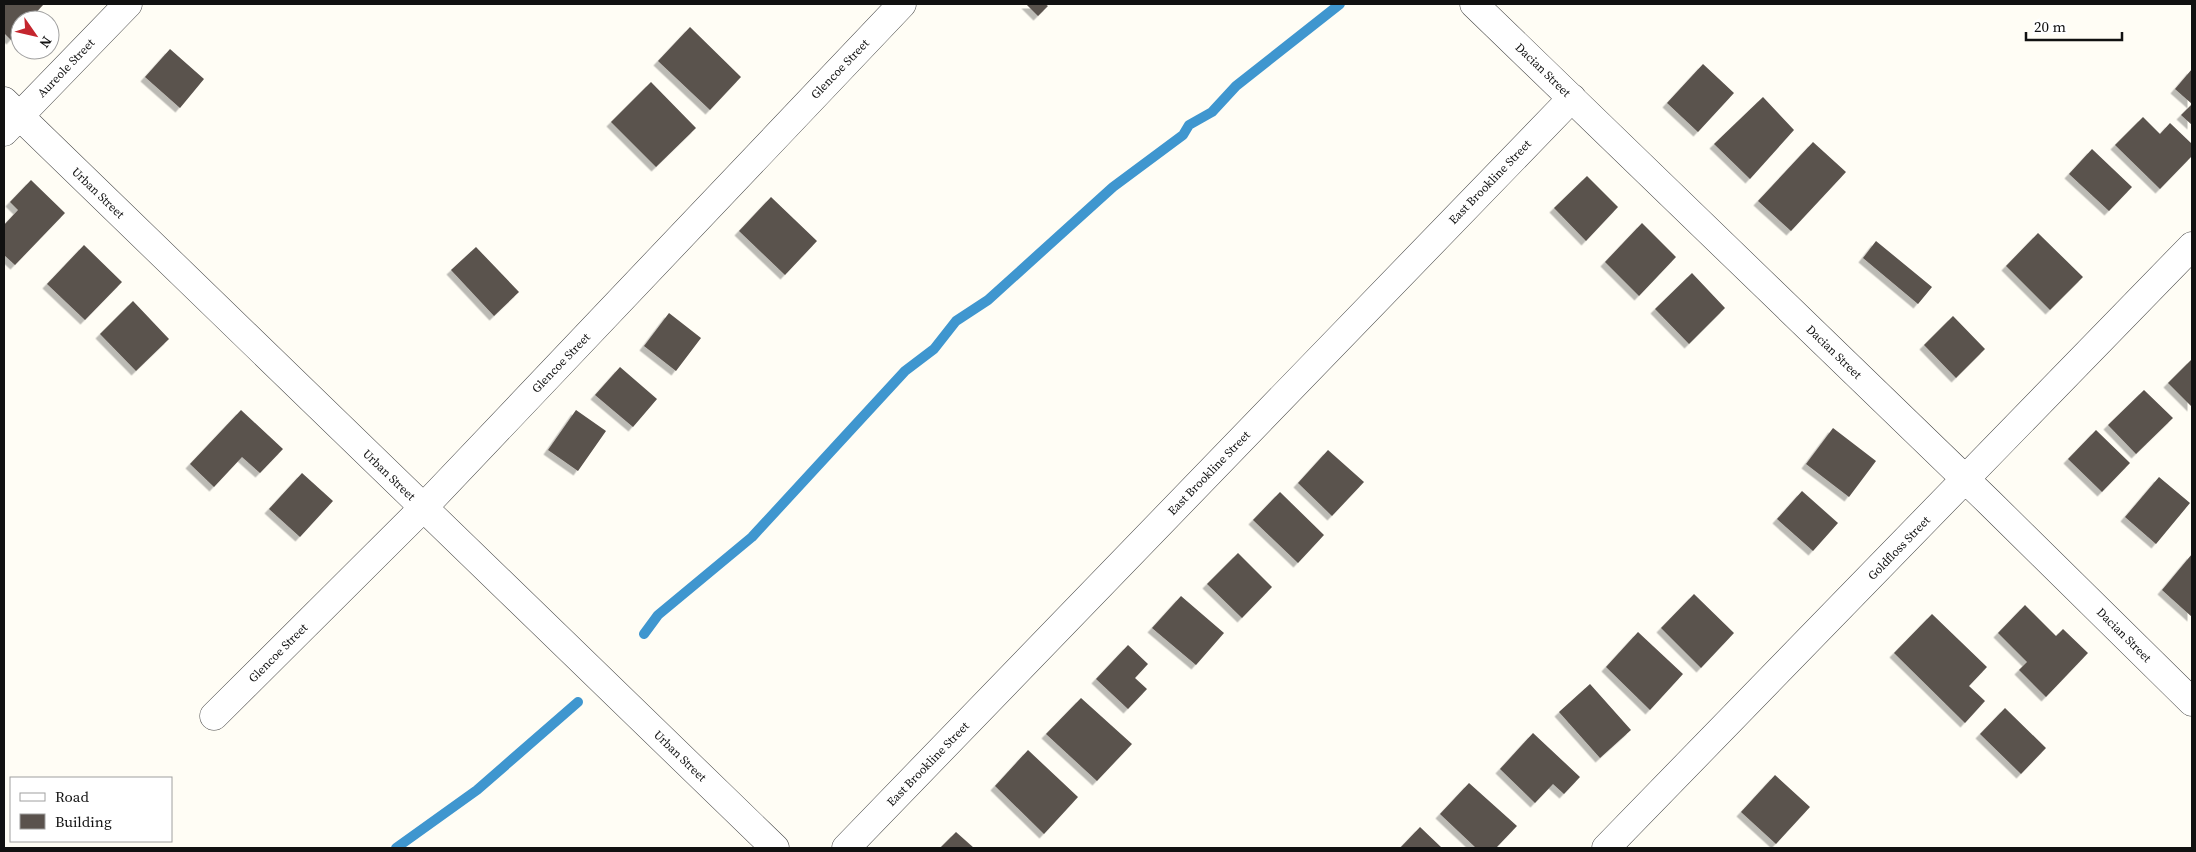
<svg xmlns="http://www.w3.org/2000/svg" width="2196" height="852" viewBox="0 0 2196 852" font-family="'Source Serif 4',serif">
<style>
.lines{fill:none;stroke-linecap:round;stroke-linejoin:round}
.stream{stroke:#3f96cf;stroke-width:10}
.building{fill:#5a524d;filter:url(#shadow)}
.minor-casing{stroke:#444;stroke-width:29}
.minor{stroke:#fff;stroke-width:28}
.labels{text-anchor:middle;stroke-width:5;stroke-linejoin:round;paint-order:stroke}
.street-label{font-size:12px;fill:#111;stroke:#fff}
</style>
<defs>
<filter id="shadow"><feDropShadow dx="-4.5" dy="4.5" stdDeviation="0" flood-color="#0004"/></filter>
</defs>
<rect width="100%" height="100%" fill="#fffdf5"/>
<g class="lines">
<!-- stream -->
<path class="stream" d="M644,634L658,615L752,537L905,371L934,349L956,321L988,300L1113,187L1183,135L1189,125L1212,112L1236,86L1340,4
M396,848L477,790L578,702"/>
</g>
<!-- building -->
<path class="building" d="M4,4H44L29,20H20V30L11,40L4,33Z
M1026,4H1045L1048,6L1038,16Z
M690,27L741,77L710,110L658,61Z
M170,49L204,79L180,108L145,77Z
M1703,64L1734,93L1698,132L1667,103Z
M2192,69V125L2181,115L2192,104L2175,89Z
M651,82L696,128L656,167L611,122Z
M1763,97L1794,130L1750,179L1714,144Z
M2143,117L2160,134L2170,123L2192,144V156L2160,189L2115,145Z
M1813,142L1846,172L1791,231L1758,201Z
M2092,149L2132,187L2109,211L2069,174Z
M1587,176L1618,207L1586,241L1554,208Z
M31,180L65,213L15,265L4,255V225L18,210L10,202Z
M771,197L817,241L785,275L739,231Z
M1642,223L1676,257L1639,296L1605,262Z
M2038,233L2083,277L2050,310L2006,266Z
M1876,241L1932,287L1918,304L1863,258Z
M84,245L122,282L85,320L47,284Z
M476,247L519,292L494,316L451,270Z
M1692,273L1725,308L1689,344L1655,309Z
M133,301L169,339L136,371L100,334Z
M669,313L701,338L676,371L644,346Z
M1953,316L1985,349L1956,378L1924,345Z
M2192,359V407L2168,383Z
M620,367L657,399L633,427L595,395Z
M2144,390L2173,418L2136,454L2108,425Z
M241,410L283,449L260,473L242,457L214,487L190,464Z
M576,410L606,431L578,471L548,450Z
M1833,428L1876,461L1849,497L1806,464Z
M2096,430L2130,463L2102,492L2068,459Z
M1328,450L1364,482L1332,516L1298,483Z
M302,473L333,501L300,537L269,509Z
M2159,477L2190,503L2156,544L2125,517Z
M1802,491L1838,523L1813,551L1777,519Z
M1280,492L1324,535L1298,563L1253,520Z
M1238,553L1272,587L1242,618L1207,584Z
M2192,554V617L2162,590Z
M1694,594L1734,633L1701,668L1661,628Z
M1181,596L1224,633L1196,665L1152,628Z
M2025,605L2056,636L2063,629L2088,653L2046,697L2019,670L2027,662L1998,633Z
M1932,614L1987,667L1969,686L1985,701L1965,723L1894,653Z
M1638,632L1683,674L1650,710L1606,667Z
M1128,645L1148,664L1135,678L1147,689L1128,709L1096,679Z
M1590,684L1631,730L1600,758L1559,712Z
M1081,698L1132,744L1097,781L1046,734Z
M2005,708L2046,748L2021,774L1980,734Z
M1533,733L1580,777L1564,794L1553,784L1535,803L1500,769Z
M1028,750L1078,797L1044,834L995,786Z
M1775,775L1810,807L1776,844L1741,812Z
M1469,783L1517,826L1496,848H1476L1440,814Z
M1420,827L1442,848H1400Z
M956,832L974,848H940Z"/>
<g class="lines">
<!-- minor casing -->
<g class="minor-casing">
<path id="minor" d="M1474,4L1989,502L2192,702
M4,101L775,848
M4,132L128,4
M214,716L423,508L902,4
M846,848L1572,98
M1606,848L2192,246"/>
</g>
<!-- minor -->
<use href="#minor" class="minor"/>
</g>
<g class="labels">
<!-- street labels -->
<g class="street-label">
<text transform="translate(66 68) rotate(-46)" y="4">Aureole Street</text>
<text transform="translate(840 69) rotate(-46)" y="4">Glencoe Street</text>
<text transform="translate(1543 70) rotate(44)" y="4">Dacian Street</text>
<text transform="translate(1490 182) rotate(-46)" y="4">East Brookline Street</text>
<text transform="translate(98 193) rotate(44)" y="4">Urban Street</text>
<text transform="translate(1834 352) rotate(44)" y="4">Dacian Street</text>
<text transform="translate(561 363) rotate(-46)" y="4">Glencoe Street</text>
<text transform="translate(1209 473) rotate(-46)" y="4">East Brookline Street</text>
<text transform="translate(389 475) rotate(44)" y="4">Urban Street</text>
<text transform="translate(1899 548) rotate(-46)" y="4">Goldfloss Street</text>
<text transform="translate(2124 635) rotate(45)" y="4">Dacian Street</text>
<text transform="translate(278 653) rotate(-45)" y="4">Glencoe Street</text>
<text transform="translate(680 756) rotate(44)" y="4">Urban Street</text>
<text transform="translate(928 764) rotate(-46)" y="4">East Brookline Street</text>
</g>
</g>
<!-- border -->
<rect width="2196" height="852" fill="none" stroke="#111111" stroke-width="10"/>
<!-- legend -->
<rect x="10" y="777" width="162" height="65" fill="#ffffff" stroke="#a0a0a0"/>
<rect x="20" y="793" width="25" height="8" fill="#ffffff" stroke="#a0a0a0"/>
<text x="55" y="802" font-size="15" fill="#111111">Road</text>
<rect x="20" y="814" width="25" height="15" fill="#5a524d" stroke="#a0a0a0"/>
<text x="55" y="827" font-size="15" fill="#111111">Building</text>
<!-- north arrow -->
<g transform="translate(35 35) rotate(124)"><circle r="24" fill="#ffffff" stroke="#a0a0a0"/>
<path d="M0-4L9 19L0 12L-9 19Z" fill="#c4262e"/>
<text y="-8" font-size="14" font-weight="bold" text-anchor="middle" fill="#111111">N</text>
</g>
<!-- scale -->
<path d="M2026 32v8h96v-8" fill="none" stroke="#111111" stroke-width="2.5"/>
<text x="2034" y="32" font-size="15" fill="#111111" stroke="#ffffff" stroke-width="4" paint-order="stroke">20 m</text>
</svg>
